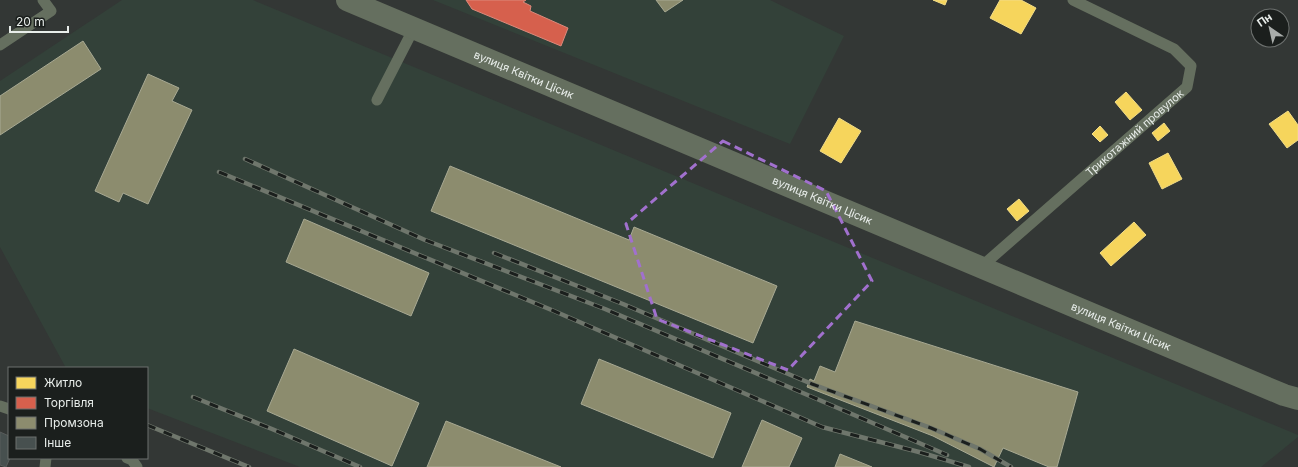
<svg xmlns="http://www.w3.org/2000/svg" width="1298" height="467" viewBox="0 0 1298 467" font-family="Inter,sans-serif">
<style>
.built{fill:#334139}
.homes{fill:#f6d55c;stroke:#f2dc87}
.shops{fill:#d6604d;stroke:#db8a7c}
.industry{fill:#8c8c6e;stroke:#a8a993}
.building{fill:#47504f;stroke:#595d5c}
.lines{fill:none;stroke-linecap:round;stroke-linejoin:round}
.lane{stroke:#656f5f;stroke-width:11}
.street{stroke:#656f5f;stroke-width:22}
.rail-casing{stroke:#6f766c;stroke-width:4.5}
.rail{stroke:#1b1f1d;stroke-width:3;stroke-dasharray:9;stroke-linecap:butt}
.marked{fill:none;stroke:#a170ce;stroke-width:3;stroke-dasharray:8 5;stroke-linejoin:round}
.labels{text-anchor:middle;stroke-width:4;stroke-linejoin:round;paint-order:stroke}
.street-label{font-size:11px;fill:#e8edea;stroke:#1b1f1d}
</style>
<rect width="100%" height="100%" fill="#333735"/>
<!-- built -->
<path class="built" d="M122,0H253L1298,435V437L1261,467H300L147,408V368H66L0,247V81Z
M433,0H770L844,36L790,144Z"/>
<!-- homes -->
<path class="homes" d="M933,0H947L945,5Z
M1000,0H1021L1036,8L1021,34L990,18Z
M1126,92L1142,110L1130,120L1115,102Z
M1288,111L1298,125V140L1287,148L1269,124Z
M839,118L861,131L841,163L820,151Z
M1164,123L1170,131L1158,141L1152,133Z
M1100,126L1108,135L1100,142L1092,134Z
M1168,153L1182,179L1162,189L1149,163Z
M1019,199L1029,211L1017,221L1007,209Z
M1134,222L1146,235L1111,266L1100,253Z"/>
<!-- shops -->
<path class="shops" d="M466,0H526L523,2L531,6L530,11L568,28L561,46L472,9Z"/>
<!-- industry -->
<path class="industry" d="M656,0H683L665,12Z
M83,41L101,69L0,135V96Z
M148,74L179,88L172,101L192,110L148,204L123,193L119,202L95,191Z
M450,166L629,240L634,227L777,286L753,343L431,211Z
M304,219L429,273L411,316L286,262Z
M855,321L1078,392L1057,467H1049L1003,448L994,467L933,436L807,387L810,379L814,381L820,366L835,372Z
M294,349L419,403L392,466L267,411Z
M599,359L731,413L713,458L581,404Z
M762,420L802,438L789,467H742Z
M446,421L561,467H427Z
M840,454L872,467H835Z"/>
<!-- building -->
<path class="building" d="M0,432L9,436V458H10L6,467L0,465Z"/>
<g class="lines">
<!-- lane -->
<g class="lane">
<path d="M0,45L51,11L43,0"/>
<path d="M377,100L414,28"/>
<path id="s1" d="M981,267L1187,87L1191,66L1174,49L1073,0"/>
<path d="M0,406L9,409"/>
<path d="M127,458L132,460L137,467"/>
<path d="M45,467L46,458"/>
</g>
<!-- street -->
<path class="street" id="s2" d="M347,0L1284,395L1298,399"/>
<!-- rail casing -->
<g class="rail-casing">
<path id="rail" d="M245,159L425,240L605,309L817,399L947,455
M219,172L554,311L822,427L919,452L969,467
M494,253L623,304L812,384L931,428L980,449L1011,467
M193,397L272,429L360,467
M147,425L249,467"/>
</g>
<!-- rail -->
<use href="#rail" class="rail"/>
</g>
<!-- marked area -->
<path class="marked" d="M723,141L826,191L872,281L788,370L657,319L626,224Z"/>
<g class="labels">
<!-- street labels -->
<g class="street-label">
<text dy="4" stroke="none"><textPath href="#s2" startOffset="192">вулиця Квітки Цісик</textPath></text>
<text dy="4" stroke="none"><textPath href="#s1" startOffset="204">Трикотажний провулок</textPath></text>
<text dy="4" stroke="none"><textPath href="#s2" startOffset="516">вулиця Квітки Цісик</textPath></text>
<text dy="4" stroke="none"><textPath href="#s2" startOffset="840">вулиця Квітки Цісик</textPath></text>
</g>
</g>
<!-- legend -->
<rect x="8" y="367" width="140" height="92" fill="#1b1f1d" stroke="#6d716f"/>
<rect x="16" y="377" width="20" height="12" fill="#f6d55c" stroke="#6d716f"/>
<text x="44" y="387" font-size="12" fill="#e8edea">Житло</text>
<rect x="16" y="397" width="20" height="12" fill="#d6604d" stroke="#6d716f"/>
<text x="44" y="407" font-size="12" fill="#e8edea">Торгівля</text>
<rect x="16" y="417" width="20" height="12" fill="#8c8c6e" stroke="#6d716f"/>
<text x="44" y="427" font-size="12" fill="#e8edea">Промзона</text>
<rect x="16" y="437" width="20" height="12" fill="#47504f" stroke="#6d716f"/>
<text x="44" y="447" font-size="12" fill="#e8edea">Інше</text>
<!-- north arrow -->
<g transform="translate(1270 28) rotate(326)"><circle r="19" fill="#1b1f1d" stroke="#6d716f"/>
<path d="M0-3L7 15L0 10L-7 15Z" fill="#a9adab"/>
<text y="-6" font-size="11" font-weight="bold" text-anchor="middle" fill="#e8edea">Пн</text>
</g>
<!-- scale -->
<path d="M10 26v6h58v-6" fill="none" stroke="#e8edea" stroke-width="2"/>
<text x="16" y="26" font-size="12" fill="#e8edea" stroke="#1b1f1d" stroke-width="3" paint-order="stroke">20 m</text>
</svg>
